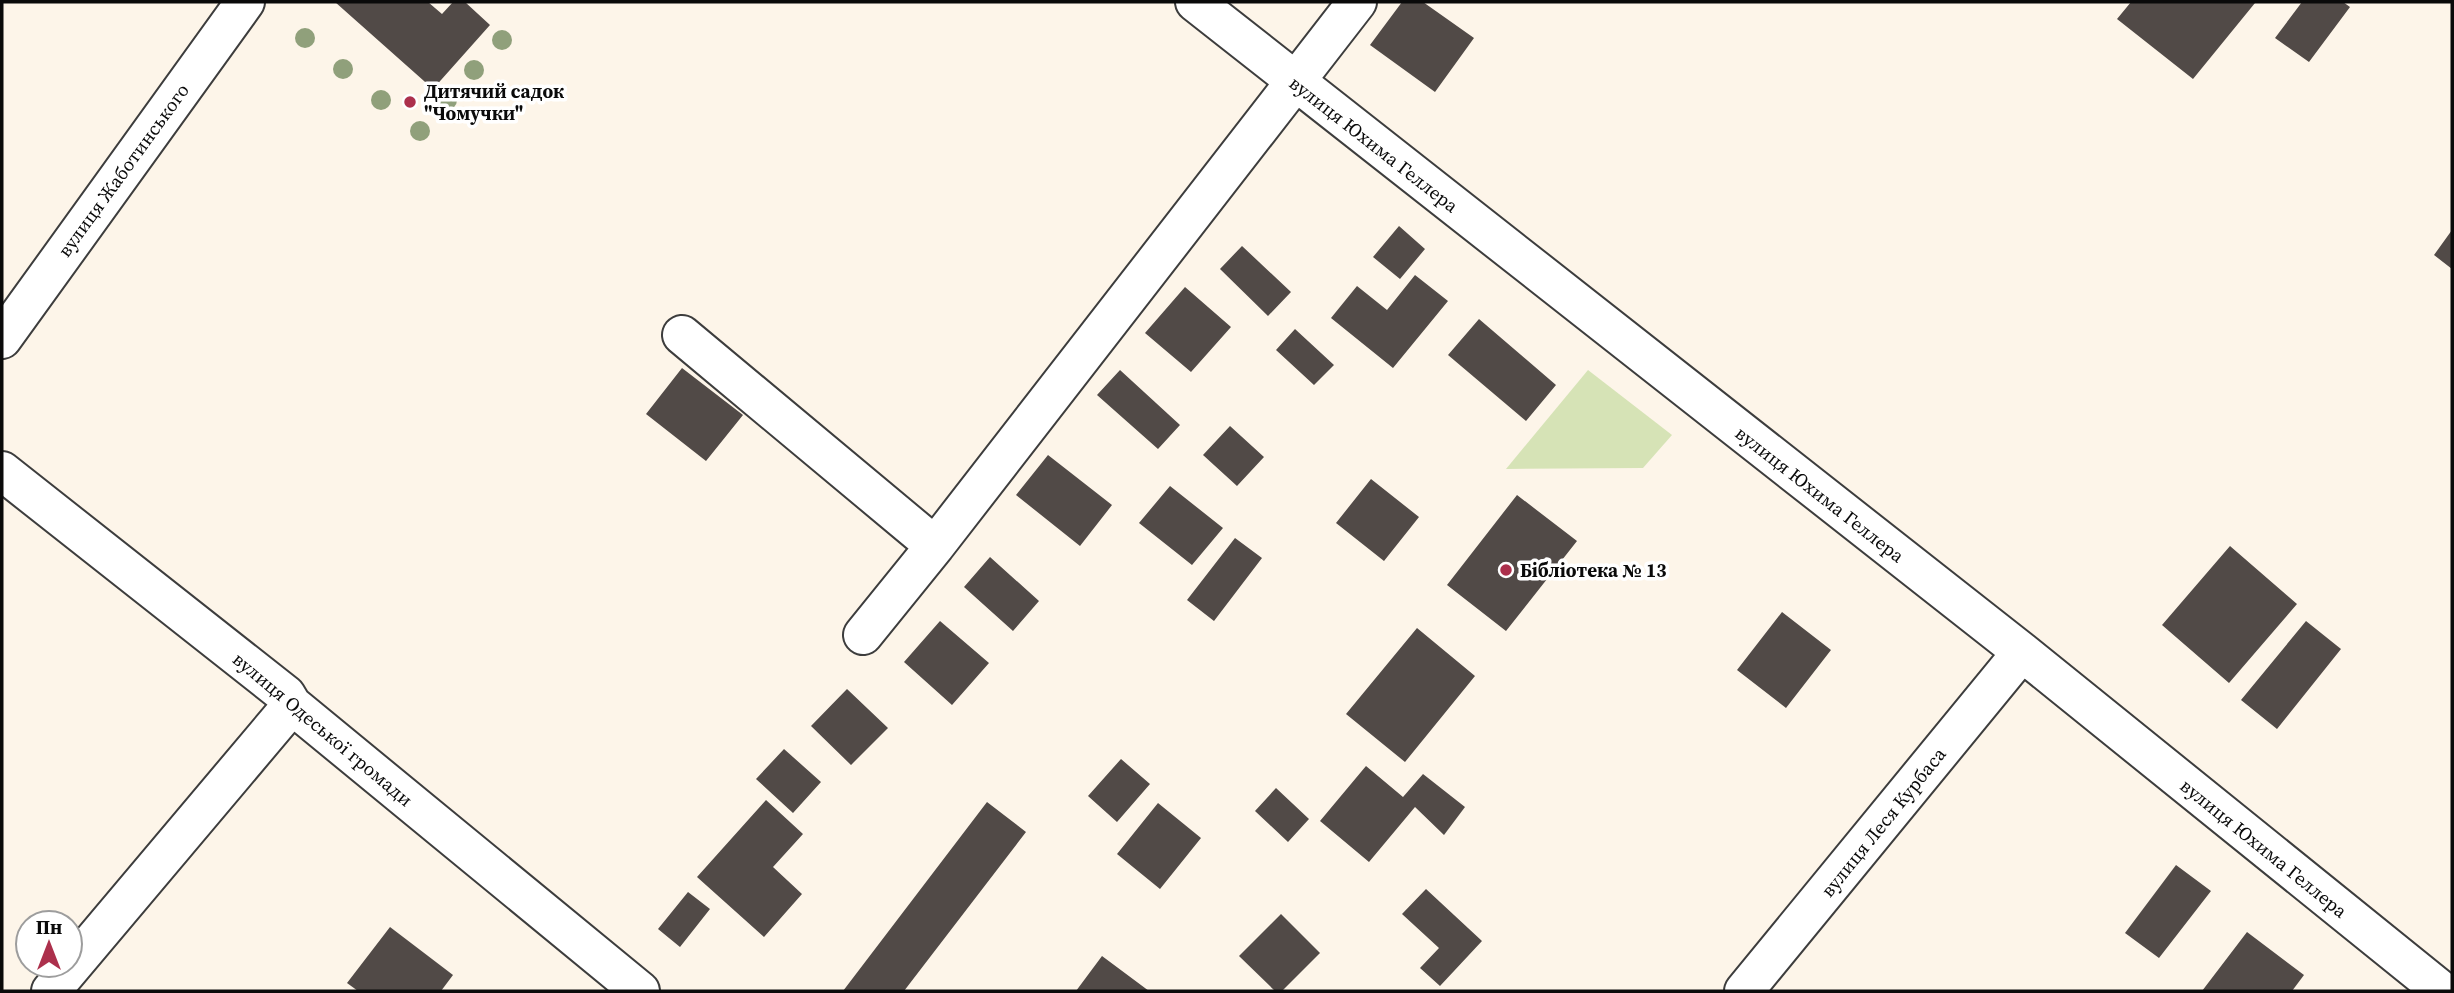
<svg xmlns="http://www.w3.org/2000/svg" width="2454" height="993" viewBox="0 0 2454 993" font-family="'Source Serif 4',serif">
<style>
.green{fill:#d6e3b6}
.building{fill:#514a47}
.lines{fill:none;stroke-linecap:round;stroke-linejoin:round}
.minor-casing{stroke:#3d3d3d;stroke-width:42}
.minor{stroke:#fff;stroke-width:38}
.tree{fill:#90a07b}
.poi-dot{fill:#ac304c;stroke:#fff;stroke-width:2.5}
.labels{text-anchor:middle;stroke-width:7;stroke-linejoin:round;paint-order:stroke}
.poi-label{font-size:19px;font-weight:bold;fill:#0a0a0a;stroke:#fff;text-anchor:start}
.street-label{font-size:19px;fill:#0a0a0a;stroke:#fff}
</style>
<rect width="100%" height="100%" fill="#fdf5e9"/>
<!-- green -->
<path class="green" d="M1588,370L1672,435L1643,468L1506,469Z"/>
<!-- building -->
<path class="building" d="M335,2H428L442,14L453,2H465L490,25L433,89Z
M1402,2H1423L1474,38L1435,92L1370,45Z
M2131,2H2253L2255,3L2193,79L2117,19Z
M2302,2H2343L2350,7L2309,62L2275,38Z
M1399,226L1425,249L1400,279L1373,257Z
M2452,230V269L2434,255Z
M1242,246L1291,292L1268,316L1220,269Z
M1415,275L1448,301L1393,368L1331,318L1357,286L1387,310Z
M1185,287L1231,327L1191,372L1145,333Z
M1479,319L1556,385L1526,421L1448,355Z
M1295,329L1334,365L1314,385L1276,350Z
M682,368L743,415L706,461L646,414Z
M1120,370L1180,425L1158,449L1097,395Z
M1230,426L1264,457L1237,486L1203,455Z
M1048,455L1112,505L1080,546L1016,495Z
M1371,479L1419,517L1384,561L1336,523Z
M1170,486L1223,528L1192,565L1139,523Z
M1517,495L1577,541L1506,631L1447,585Z
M1235,538L1262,558L1214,621L1187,600Z
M2230,546L2297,604L2229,683L2162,625Z
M990,557L1039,601L1013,631L964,587Z
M1782,612L1831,650L1786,708L1737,670Z
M940,621L989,663L952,705L904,662Z
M2306,621L2341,649L2277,729L2241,700Z
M1417,628L1475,676L1405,762L1346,714Z
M847,689L888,728L851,765L811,726Z
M784,749L821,782L793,813L756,779Z
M1121,759L1150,784L1117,822L1088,796Z
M1366,766L1403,797L1423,774L1465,807L1444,835L1415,807L1369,862L1320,821Z
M1276,788L1309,819L1288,842L1255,811Z
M766,800L803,834L773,867L802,894L764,937L697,877Z
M987,802L1026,832L904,991H843Z
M1158,803L1201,838L1160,889L1117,854Z
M2176,865L2211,891L2159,958L2125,933Z
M1426,889L1482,941L1440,986L1420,968L1439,948L1402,914Z
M688,892L710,909L680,947L658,929Z
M1281,914L1320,953L1282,991H1275L1239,956Z
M390,927L453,975L441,991H358L347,983Z
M2247,932L2304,975L2292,991H2202Z
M1102,956L1149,991H1076Z"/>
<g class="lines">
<!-- minor casing -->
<g class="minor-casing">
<path id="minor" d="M1195,2L2022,652L2442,991
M682,335L935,546L1357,2
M2,339L245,2
M2,471L286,695L292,705L640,991
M863,635L935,546
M51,991L292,705
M1744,991L2022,652"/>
</g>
<!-- minor -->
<use href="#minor" class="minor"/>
</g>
<!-- trees -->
<g class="tree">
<circle cx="305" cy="38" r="10"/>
<circle cx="502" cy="40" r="10"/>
<circle cx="343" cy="69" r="10"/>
<circle cx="474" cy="70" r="10"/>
<circle cx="381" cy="100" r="10"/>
<circle cx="447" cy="100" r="10"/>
<circle cx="420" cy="131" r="10"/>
</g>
<!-- markers -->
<g class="poi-dot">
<circle cx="410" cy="102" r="7"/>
<circle cx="1506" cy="570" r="7"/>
</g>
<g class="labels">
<!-- poi labels -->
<g class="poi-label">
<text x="424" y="98">Дитячий садок<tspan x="424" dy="22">"Чомучки"</tspan></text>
<text x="1520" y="577">Бібліотека № 13</text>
</g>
<!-- street labels -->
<g class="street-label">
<text transform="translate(1374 144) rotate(38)" y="7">вулиця Юхима Геллера</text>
<text transform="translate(123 170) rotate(-54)" y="7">вулиця Жаботинського</text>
<text transform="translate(1820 494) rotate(38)" y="7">вулиця Юхима Геллера</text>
<text transform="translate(323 729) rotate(40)" y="7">вулиця Одеської громади</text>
<text transform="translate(1883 822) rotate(-51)" y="7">вулиця Леся Курбаса</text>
<text transform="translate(2264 848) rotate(39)" y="7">вулиця Юхима Геллера</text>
</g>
</g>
<!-- border -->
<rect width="2454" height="993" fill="none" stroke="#0a0a0a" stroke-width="7"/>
<!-- north arrow -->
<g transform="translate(49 944)"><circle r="33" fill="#ffffff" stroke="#9d9d9d" stroke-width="2"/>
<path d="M0-5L12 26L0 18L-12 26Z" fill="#ac304c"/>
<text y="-10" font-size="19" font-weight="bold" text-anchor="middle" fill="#0a0a0a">Пн</text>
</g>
</svg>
